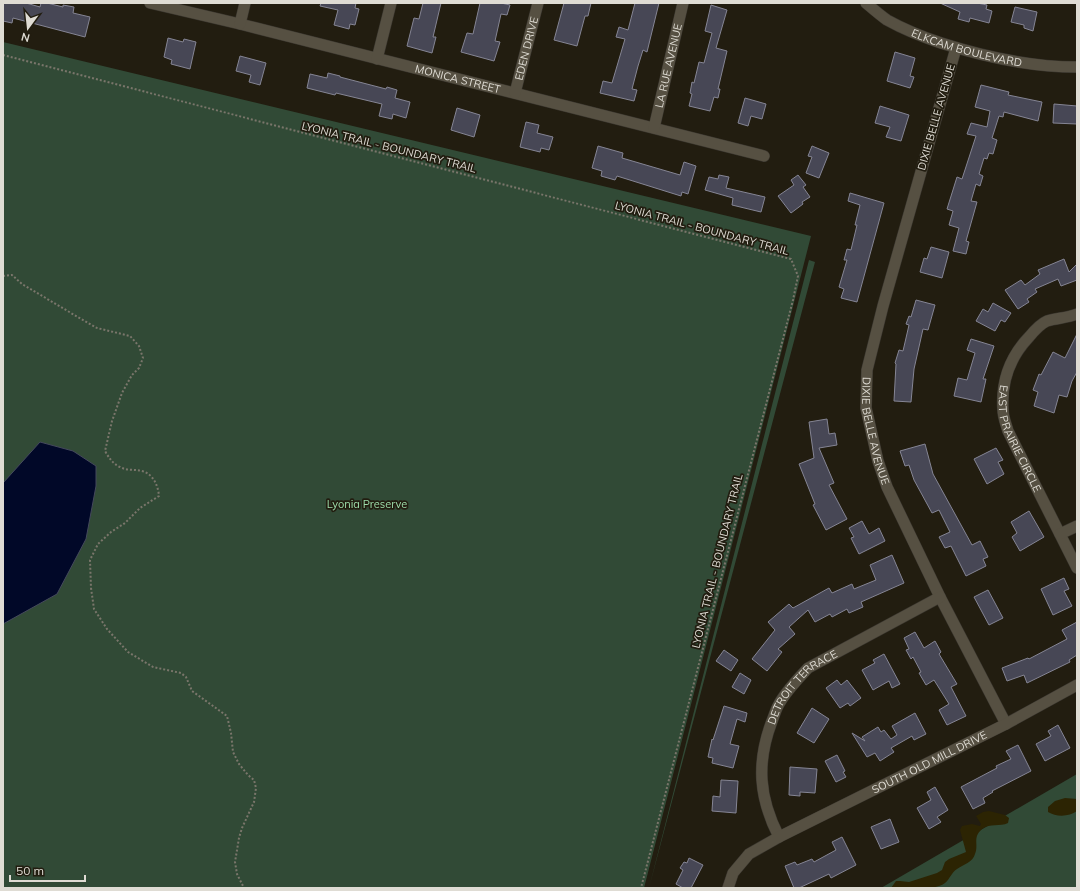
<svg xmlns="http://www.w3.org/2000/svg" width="1080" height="891" viewBox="0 0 1080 891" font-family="Mulish,sans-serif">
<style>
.green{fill:#314a36}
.sand{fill:#2c2403}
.water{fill:#010828;stroke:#44485c}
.building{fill:#474755;stroke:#858594}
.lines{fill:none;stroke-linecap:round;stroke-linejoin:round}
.minor-casing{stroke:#3a362f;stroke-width:12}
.tertiary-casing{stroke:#3a362f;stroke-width:12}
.path{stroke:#7a766b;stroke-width:2;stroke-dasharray:2 2;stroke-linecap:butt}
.minor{stroke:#565042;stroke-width:11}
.tertiary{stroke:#565042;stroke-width:11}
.labels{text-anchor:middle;stroke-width:3.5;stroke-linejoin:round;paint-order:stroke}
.street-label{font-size:11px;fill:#dfdcd4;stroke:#221d10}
.park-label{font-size:11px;fill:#9ddeab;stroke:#221d10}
</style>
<rect width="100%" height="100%" fill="#221d10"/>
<!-- green -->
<path class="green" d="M3,42L811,236L644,888H3Z
M809,260L815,262L649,888Z
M1077,774V888H881Z"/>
<!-- sand -->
<path class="sand" d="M1065,798L1077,799V811C1069,817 1056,817 1048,812V807L1055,801Z
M989,811L1005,815L1009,818L1008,823C1000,827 990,823 982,829C972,838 979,844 975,854C973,862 963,865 957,869C951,873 950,879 945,883C936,891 904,888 891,888L896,881H900L909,882L937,873L942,870L945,862L949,859L966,852L960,830L962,826L972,824L980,826L981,824L976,816L983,812Z"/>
<!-- water -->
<path class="water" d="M40,442L73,451L96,466V486L86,539L57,594L3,624V483Z"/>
<!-- building -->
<path class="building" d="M3,3H26L40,7L41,3H47L63,7V5L74,7L73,13L90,17L85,37L13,18L12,23L3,21Z
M321,3H356L355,8L359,9L355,25L350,24L349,29L334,25L338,10L320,6Z
M423,3H441L433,37H436L432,53L407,46L414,18L419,19Z
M480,3H501L510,5L507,15L501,14L495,41L500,42L494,61L461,52L467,33L473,34Z
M564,3H591L588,16H585L577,46L554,40Z
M635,3H659L647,52L643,50L638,66L632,89L637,90L634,101L600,93L603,81L612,83L625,39L616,37L619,27L628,30Z
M940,3H977L987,5L986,9L992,11L989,23L970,18L969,22L958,19L960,12Z
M711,5L727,10L716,48L727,51L718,89H720L718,98L714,97L710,111L689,106L692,94L690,93L692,82L694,83L699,62L704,63L712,33L705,31Z
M1015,7L1037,12L1033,31L1024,28V25L1011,22Z
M168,38L183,42L184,39L196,42L190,69L171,64L172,60L164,57Z
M895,52L915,58L910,76L914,77L910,88L887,81Z
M240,56L266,63L260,85L249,82L251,75L236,71Z
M328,73L340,76V77L386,89L387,87L397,90L395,98L410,102L406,118L393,114L392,119L379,116L382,104L336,93L335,95L307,88L310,74L327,78Z
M981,85L1009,92L1008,95L1042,102L1038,121L1004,112L1003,117L999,116L992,138L997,140L993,154L989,153L987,159L984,158L979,174L983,176L980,186L976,184L971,201L977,202L966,241L969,242L966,254L953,251L959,228L949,225L953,211L947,209L957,177L962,179L976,136L967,134L971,123L987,127L990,111L975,107Z
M745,98L766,104L762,119L751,116L748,126L738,123Z
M1054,104L1077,106V124L1053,123Z
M880,106L909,115L901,141L886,137L890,127L875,123Z
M457,108L480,115L474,137L451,130Z
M526,122L539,125L537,133L553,137L549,150L541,148L540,152L520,147Z
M598,146L623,153L622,158L680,175L684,162L696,166L688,194L682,192L681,196L617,176L615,180L601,176L602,171L592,168Z
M812,146L829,153L819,178L806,173L812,157L808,156Z
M719,175L729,177L726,188L765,197L761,212L732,205L733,198L705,190L709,177L718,179Z
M798,175L806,185L803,187L810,197L802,202L803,204L791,213L778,196L794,185L791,180Z
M850,193L884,203L857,302L841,298L844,289L839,287L847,260H844L847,249L851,250L857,225H855L860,205L848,201Z
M931,247L949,252L942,278L920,272L924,258L927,259Z
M1064,259L1069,272L1077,264V280L1061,286L1058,279L1035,289L1037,292L1027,299L1029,302L1018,309L1005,290L1021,280L1025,285L1040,274L1038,270Z
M916,300L935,305L928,330L923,329L914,369L911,402L894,401L896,364L895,363L899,350L903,351L909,325L906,324L909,316L911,317Z
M993,303L1011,313L1005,322L1001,320L995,331L976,321L983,309L988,312Z
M1077,334V372L1072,381L1067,397L1059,395L1054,413L1034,406L1038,392L1033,390L1039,374L1041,375L1053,352L1065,358Z
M971,339L994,346L983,379H986L981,402L954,396L958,378L967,380L975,353L967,350Z
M827,419L829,434L835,433L837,445L819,448L834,483L829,485L847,519L826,530L813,505L815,504L799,464L814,458L809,422Z
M925,444L933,474L972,545L980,541L988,557L983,559L986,566L966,576L951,546L945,548L939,537L950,532L939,510L932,513L914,480L909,465L905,466L900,451Z
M996,448L1003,460L998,462L1004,474L987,484L974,459Z
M1029,511L1044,537L1020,551L1012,537L1017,533L1011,522Z
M862,521L869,534L879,528L885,541L859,554L851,538L854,537L849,528Z
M892,555L904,583L861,602L863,607L849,613L847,609L832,617L830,614L815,622L808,610L789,627L795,634L778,649L782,652L767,671L752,659L775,630L768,622L789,604L793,608L829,588L832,593L852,584L854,589L876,580L870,565Z
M1064,578L1069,589L1064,591L1072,606L1053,615L1041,589Z
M988,590L1003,618L989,625L974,597Z
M1077,622V655L1069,660L1070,662L1027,683L1024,675L1007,681L1002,668L1028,658L1029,659L1067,639L1062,630Z
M915,632L924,648L935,641L941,652L939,654L957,684L951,687L966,716L947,725L939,710L949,704L934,680L926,685L919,673L921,672L913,657L911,659L906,650L909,649L904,638Z
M724,650L738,660L731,671L716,661Z
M884,654L900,684L892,688L889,681L873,690L862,670L875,663L873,660Z
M740,673L751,680L744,694L732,687Z
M837,680L841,685L847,680L861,698L850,706L848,703L840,708L826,688Z
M724,706L747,713L745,722L737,719L730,744L739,746L733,768L712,763L713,758L708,757L712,739L713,740Z
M812,708L829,719L814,743L797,733Z
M915,713L926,734L914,740L912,736L891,748L894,752L880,761L875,753L867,757L852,733L865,741L862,737L878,727L881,732L884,730L891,739L897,735L892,726Z
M1058,725L1070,748L1045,761L1036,744L1051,736L1048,731Z
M1018,745L1031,771L992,791L993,792L983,798L985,803L973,809L961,787L997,768L996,766L1011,759L1006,751Z
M837,755L845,771L843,772L846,777L836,782L825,761Z
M790,767L817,769L815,793L800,792V796L789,795Z
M721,780L738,781L736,813L712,811L713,796L720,797Z
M935,787L948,810L937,817L941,822L929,829L917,808L931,800L927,792Z
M890,819L899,842L881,849L871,827Z
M842,837L856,865L831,878L829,874L799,888H794L785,866L795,862L797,865L812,859L814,862L836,850L832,842Z
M689,858L703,865L691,888H683L676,884L683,870L680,868L684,862L687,863Z"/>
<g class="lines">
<!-- minor casing -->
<g class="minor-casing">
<g id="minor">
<path id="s1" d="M150,3L240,24L764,156"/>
<path d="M240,24L245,3"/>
<path id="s2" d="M956,48L883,306L867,370L866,408L878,461L887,487L940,597L1006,724"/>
<path d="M377,59L391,3"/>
<path id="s3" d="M515,93L538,3"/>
<path id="s4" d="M654,128L683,3"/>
<path id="s5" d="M1077,314C1067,318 1057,318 1047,321C1040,324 1034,331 1029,337C1010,357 1001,382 1003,410C1003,417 1006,424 1008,431L1077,568"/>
<path d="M1060,534L1077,526"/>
<path id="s6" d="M779,837C759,798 756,763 772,721C774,716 776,709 779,704C786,691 798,679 808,668L940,597"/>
<path id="s7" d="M728,888L733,873L749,854L779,837L1006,724L1077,685"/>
</g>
</g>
<!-- tertiary casing -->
<g class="tertiary-casing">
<g id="tertiary">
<path id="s8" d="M866,3C873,9 880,15 887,20C905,30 923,37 941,43C985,57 1031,67 1077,67"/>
</g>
</g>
<!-- path -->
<path class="path" d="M3,55L791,259L798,276L793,300L641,888
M3,276L12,275L22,284L71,313L97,328L130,336L139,346L143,358L139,368L132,375L122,393L112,421L105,451C109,458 113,464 120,467C127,471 135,469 142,471C153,474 158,485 159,496L140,508L125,523L111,532L98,544L90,560L91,588L94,609L107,629L128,652L153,667L181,673L186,677L192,691L227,716L231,733L233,752L239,764L248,775L254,780L256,788L254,802L242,828L239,838L235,862L237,874L244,888"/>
<!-- minor -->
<use href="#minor" class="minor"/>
<!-- tertiary -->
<use href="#tertiary" class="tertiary"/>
</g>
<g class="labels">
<!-- street labels -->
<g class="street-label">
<text dy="4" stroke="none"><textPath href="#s8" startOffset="112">ELKCAM BOULEVARD</textPath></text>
<text dy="4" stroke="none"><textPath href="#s3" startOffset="46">EDEN DRIVE</textPath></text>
<text dy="4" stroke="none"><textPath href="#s4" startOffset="64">LA RUE AVENUE</textPath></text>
<text dy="4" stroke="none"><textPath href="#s1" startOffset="317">MONICA STREET</textPath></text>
<text transform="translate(936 117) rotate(-74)" y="4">DIXIE BELLE AVENUE</text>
<text transform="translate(389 147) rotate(14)" y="4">LYONIA TRAIL - BOUNDARY TRAIL</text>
<text transform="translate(702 228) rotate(15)" y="4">LYONIA TRAIL - BOUNDARY TRAIL</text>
<text dy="4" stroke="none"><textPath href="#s2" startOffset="396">DIXIE BELLE AVENUE</textPath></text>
<text dy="4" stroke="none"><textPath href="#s5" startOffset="167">EAST PRAIRIE CIRCLE</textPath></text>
<text transform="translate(717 561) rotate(-76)" y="4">LYONIA TRAIL - BOUNDARY TRAIL</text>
<text dy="4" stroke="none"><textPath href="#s6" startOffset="167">DETROIT TERRACE</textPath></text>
<text dy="4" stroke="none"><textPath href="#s7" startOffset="243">SOUTH OLD MILL DRIVE</textPath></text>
</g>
<!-- park labels -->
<g class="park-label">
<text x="367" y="508">Lyonia Preserve</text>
</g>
</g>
<!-- border -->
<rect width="1080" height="891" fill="none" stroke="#dfdcd4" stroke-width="8"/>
<!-- north arrow -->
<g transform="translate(28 28) rotate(195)" stroke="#221d10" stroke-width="3" paint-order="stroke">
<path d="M0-3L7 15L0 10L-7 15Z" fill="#dfdcd4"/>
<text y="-6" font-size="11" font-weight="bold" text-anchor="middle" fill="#dfdcd4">N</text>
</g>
<!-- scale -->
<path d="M10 875v6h75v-6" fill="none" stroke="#dfdcd4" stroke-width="2"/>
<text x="16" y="875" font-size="12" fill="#dfdcd4" stroke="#221d10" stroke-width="3" paint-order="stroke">50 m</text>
</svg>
